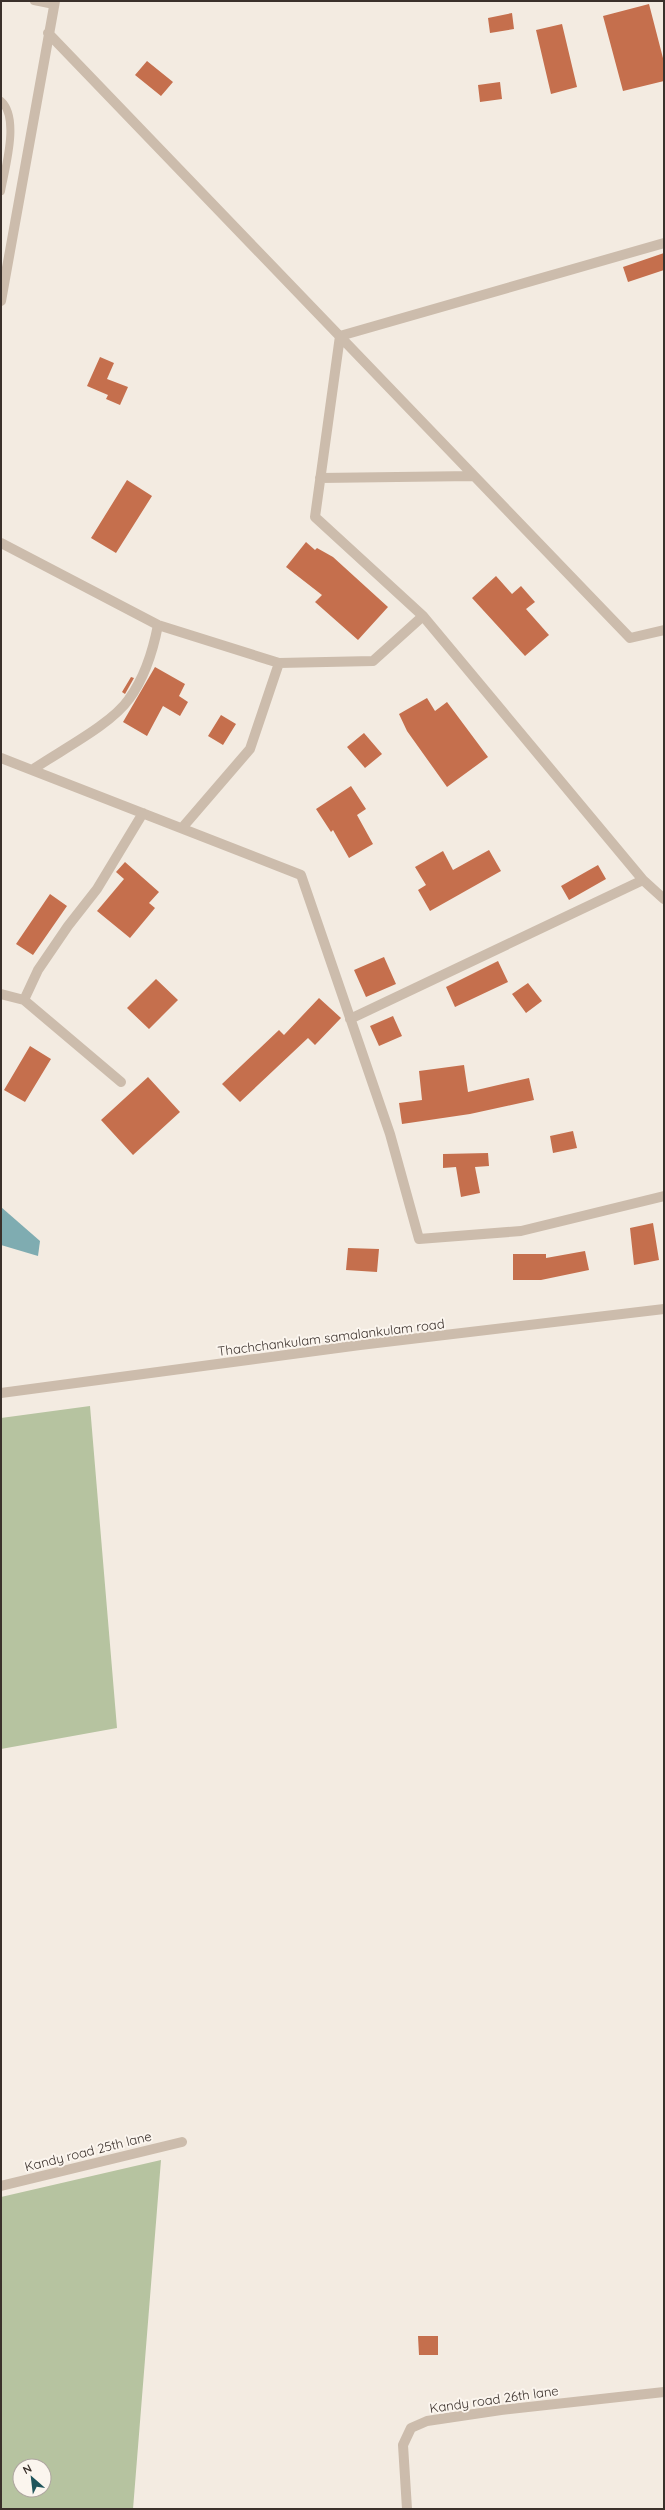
<svg xmlns="http://www.w3.org/2000/svg" width="665" height="2510" viewBox="0 0 665 2510" font-family="Quicksand,sans-serif">
<style>
.green{fill:#b6c3a0;fill-rule:evenodd}
.water{fill:#7facb1}
.building{fill:#c56f4d}
.lines{fill:none;stroke-linecap:round;stroke-linejoin:round}
.service{stroke:#ccbcac;stroke-width:8}
.minor{stroke:#ccbcac;stroke-width:10}
.labels{text-anchor:middle;stroke-width:4;stroke-linejoin:round;paint-order:stroke}
.street-label{font-size:13px;fill:#3a302b;stroke:#fbf5ee}
</style>
<rect width="100%" height="100%" fill="#f3ebe1"/>
<!-- green -->
<path class="green" d="M90,1406L117,1728L1,1749V1418Z
M161,2160L133,2509H1V2197ZM20,2466H44V2490H20Z"/>
<!-- water -->
<path class="water" d="M1,1207L40,1241L38,1256L1,1245Z"/>
<!-- building -->
<path class="building" d="M649,4L664,62V81L623,91L603,16Z
M512,13L514,29L490,33L488,18Z
M562,24L577,87L551,94L536,30Z
M147,61L173,82L161,96L135,75Z
M500,82L502,99L480,102L478,85Z
M664,253V270L628,282L623,267Z
M100,357L114,363L107,379L128,387L120,405L106,399L108,395L87,386Z
M127,480L152,496L116,553L91,538Z
M306,542L315,550L317,548L333,557L388,607L358,640L315,602L322,595L286,567Z
M496,576L512,594L521,586L535,602L526,609L549,635L525,656L472,598Z
M155,667L185,684L179,696L188,702L180,716L163,706L147,736L123,722Z
M131,677L134,678L125,694L122,692Z
M427,698L435,711L447,702L488,757L447,787L407,731L399,714Z
M221,715L236,724L223,745L208,736Z
M364,733L382,754L365,768L347,747Z
M351,786L366,809L357,815L373,844L349,858L333,830L331,832L316,809Z
M489,850L501,871L430,911L418,890L426,885L415,867L443,851L453,870Z
M125,862L159,892L149,903L155,908L130,938L97,911L124,879L116,872Z
M598,865L606,879L569,900L561,886Z
M50,894L67,906L33,955L16,944Z
M384,957L396,984L366,997L354,970Z
M498,961L508,982L455,1007L446,987Z
M156,979L178,1000L149,1029L127,1008Z
M528,983L542,1001L526,1013L512,994Z
M319,998L341,1018L315,1045L308,1038L240,1102L222,1084L279,1030L284,1035Z
M393,1016L402,1036L379,1046L370,1026Z
M30,1046L51,1059L25,1102L4,1090Z
M464,1065L468,1092L529,1078L534,1100L470,1114L402,1124L399,1103L422,1100L419,1071Z
M148,1077L180,1112L133,1155L101,1120Z
M573,1131L577,1148L553,1153L550,1136Z
M488,1153L489,1166L475,1167L480,1193L461,1197L456,1167L443,1168V1154Z
M653,1223L659,1260L634,1265L630,1228Z
M348,1248L379,1249L377,1272L346,1270Z
M585,1251L589,1270L541,1280H513V1254H546V1258Z
M418,2336H438V2355H419Z"/>
<g class="lines">
<!-- service -->
<path class="service" d="M34,1L54,5
M1,101C20,118 5,168 1,191"/>
<!-- minor -->
<path class="minor" d="M48,33L630,638L664,630
M664,243L340,336L315,517L423,616L643,880L664,899
M1,301L55,1
M320,478L474,476
M1,543L158,625L279,663L373,661L423,616
M1,758L301,875L390,1134L419,1239L521,1231L664,1196
M32,770C59,751 111,725 129,699C145,677 153,651 158,625
M182,828L250,749L279,663
M1,994L24,1000L121,1082
M24,1000L38,970L68,926L97,889L143,813
M350,1019L643,880
M1,1393L360,1345L664,1309
M1,2186L182,2142
M407,2509L403,2445L411,2428L427,2421L501,2410L664,2392"/>
</g>
<g class="labels">
<!-- street labels -->
<g class="street-label">
<text transform="translate(331 1337) rotate(-7)" y="5">Thachchankulam samalankulam road</text>
<text transform="translate(88 2151) rotate(-14)" y="5">Kandy road 25th lane</text>
<text transform="translate(494 2399) rotate(-8)" y="5">Kandy road 26th lane</text>
</g>
</g>
<!-- border -->
<rect width="665" height="2510" fill="none" stroke="#3a302b" stroke-width="4"/>
<!-- north arrow -->
<g transform="translate(32 2478) rotate(332)"><circle r="19" fill="#fbf5ee" stroke="#aea6a0"/>
<path d="M0-3L7 15L0 10L-7 15Z" fill="#20555c"/>
<text y="-6" font-size="11" font-weight="bold" text-anchor="middle" fill="#3a302b">N</text>
</g>
</svg>
